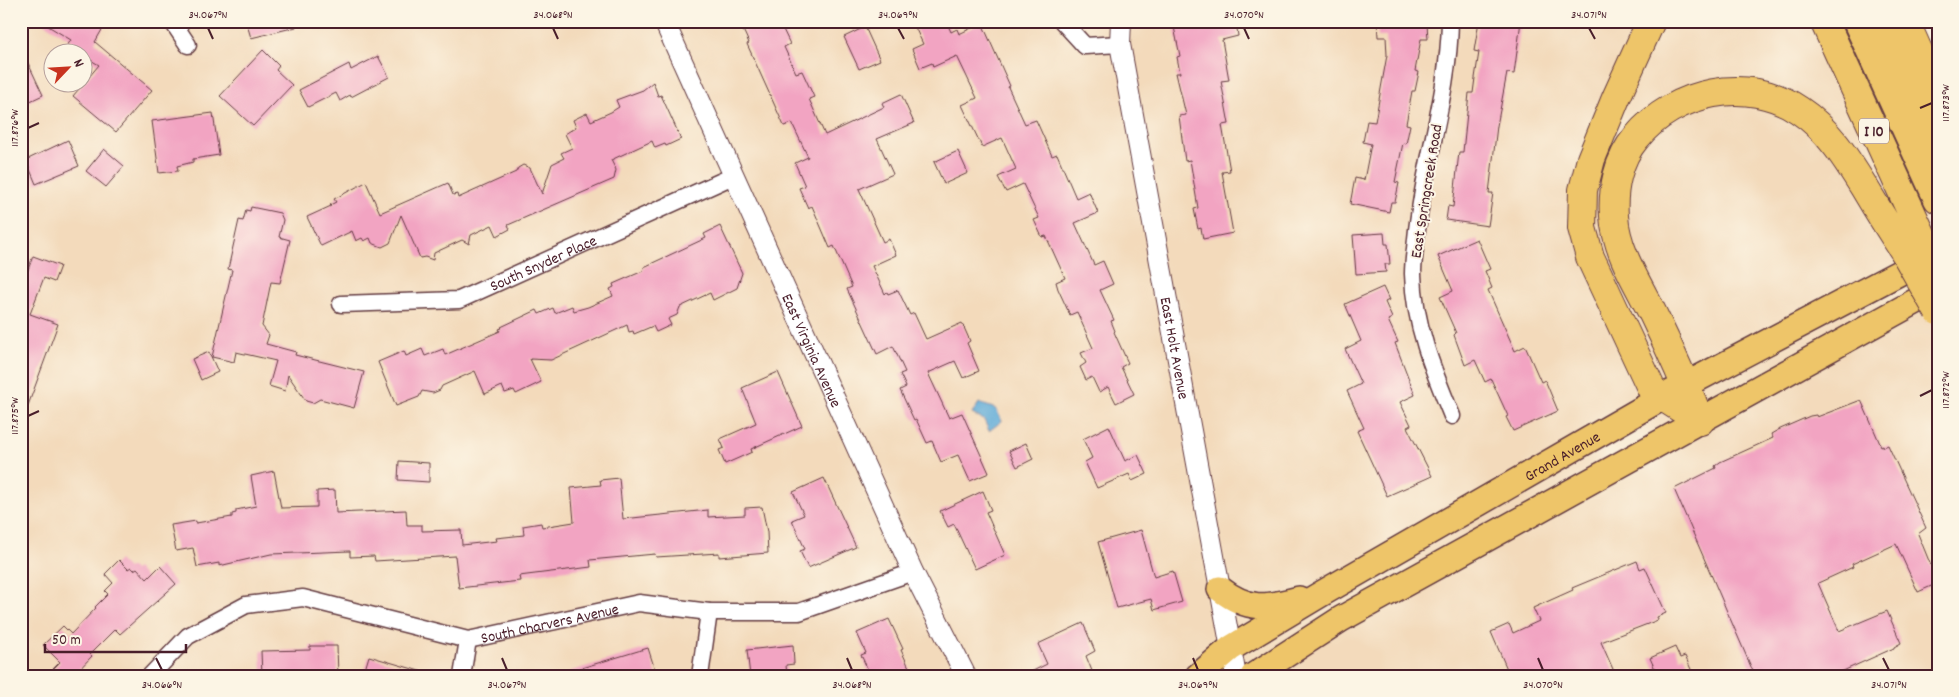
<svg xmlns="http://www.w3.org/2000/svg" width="1959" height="697" viewBox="0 0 1959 697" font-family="Dekko,sans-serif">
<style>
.water{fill:#5fabd8;stroke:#546582}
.building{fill:#f2a4c2}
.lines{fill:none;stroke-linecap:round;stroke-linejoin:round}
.minor-casing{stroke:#633b41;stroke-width:19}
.tertiary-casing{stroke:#633b41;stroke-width:22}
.primary-casing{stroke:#633b41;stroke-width:28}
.motorway-casing{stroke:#633b41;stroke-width:30}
.minor{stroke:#fff;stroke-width:16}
.tertiary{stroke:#fff;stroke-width:20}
.primary{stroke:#eec569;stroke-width:25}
.motorway{stroke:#eec569;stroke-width:28}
.motorway-bridge-casing{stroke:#633b41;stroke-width:30;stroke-linecap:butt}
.motorway-bridge{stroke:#eec569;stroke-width:28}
.ticks{fill:none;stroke:#4a1f2b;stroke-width:2}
.labels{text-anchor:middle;stroke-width:4;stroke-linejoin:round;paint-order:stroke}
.shield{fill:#fcf5e5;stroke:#7f5f63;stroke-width:1}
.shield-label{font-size:15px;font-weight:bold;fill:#4a1f2b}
.street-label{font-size:16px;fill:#4a1f2b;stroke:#fcf5e5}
.neatline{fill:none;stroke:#4a1f2b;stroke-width:2}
.ticks-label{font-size:12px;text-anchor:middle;fill:#4a1f2b}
</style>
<rect width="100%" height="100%" fill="#fcf5e5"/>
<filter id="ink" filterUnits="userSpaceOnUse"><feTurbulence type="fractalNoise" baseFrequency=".02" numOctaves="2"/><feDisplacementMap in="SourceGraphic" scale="10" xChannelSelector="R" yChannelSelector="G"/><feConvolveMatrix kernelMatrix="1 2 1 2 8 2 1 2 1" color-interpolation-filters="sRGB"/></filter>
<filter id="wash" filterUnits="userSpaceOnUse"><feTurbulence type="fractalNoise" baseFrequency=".0096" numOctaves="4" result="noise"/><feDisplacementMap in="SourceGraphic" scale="20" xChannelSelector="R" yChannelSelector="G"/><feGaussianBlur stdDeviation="1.12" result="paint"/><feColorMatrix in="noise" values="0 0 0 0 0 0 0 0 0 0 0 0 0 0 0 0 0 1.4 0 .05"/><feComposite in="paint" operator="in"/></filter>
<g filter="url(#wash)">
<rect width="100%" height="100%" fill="#f3dabb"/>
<!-- water -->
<path class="water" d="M979,403L996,409L1002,421L989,431L984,420L972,414Z"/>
<g id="blocks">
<!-- building -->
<path class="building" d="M40,21H107L95,42L152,90L116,132L73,96L99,65L82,55V52H78L67,46L71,40Z
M246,21H295L296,27L251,38Z
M739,21H779L790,44L784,47L796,73L802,71L814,97L809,99L825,135L884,107L882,103L901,94L914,123L877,139L893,174L859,189L883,242L889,239L896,255L872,266L885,294L887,292L888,294L898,290L910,315L914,313L926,339L962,323L970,341L967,343L979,371L963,378L955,361L928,373L949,418L962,413L989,473L970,481L958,455L941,462L932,441L927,443L916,419L914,420L900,390L906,387L900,374L905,372L893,346L877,354L847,289L852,287L834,246L830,248L812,206L808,208L799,188L805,186L795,163L808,157L792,123L784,126L747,44L749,43Z
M912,21H946L951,32L957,29L959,34L982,23L1010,86L1008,87L1025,124L1036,120L1052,156L1057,154L1076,198L1089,192L1098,213L1075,223L1094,265L1103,261L1113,284L1100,290L1114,320L1111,321L1115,331L1114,332L1128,363L1121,367L1134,394L1116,403L1108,387L1099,392L1092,377L1086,380L1080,367L1086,363L1081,353L1093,348L1077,312L1070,315L1058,289L1056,282L1065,278L1046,236L1042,237L1034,220L1039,218L1023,184L1006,192L998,177L1016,169L1002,138L982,147L962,105L977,98L957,56L933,67L932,63L920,68L912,49L923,44Z
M1182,21H1236L1238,36L1222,40L1229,80L1221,81L1229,124L1222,125L1230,171L1222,172L1233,233L1203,239L1201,228L1198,229L1194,209L1198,208L1190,160L1185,161L1179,116L1186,115L1176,73H1180L1177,57L1180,56L1173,22Z
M1377,21H1422V24H1427L1428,39H1421L1415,71L1419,72L1415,91H1412L1406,124L1410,125L1406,144L1403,143L1395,182L1399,183L1395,202H1391L1389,212L1350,204L1355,178L1364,180L1371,144L1363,142L1367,121L1375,122L1387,55L1386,37H1378Z
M1479,21H1521L1514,74L1507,73L1497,126L1489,193H1493L1488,226L1446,220L1448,206L1453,207L1459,152H1463L1469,93H1473L1475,78L1479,52L1474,51Z
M865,27L880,60L859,69L844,37Z
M21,48L43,95L26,103L21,93Z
M263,50L279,66L276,70L292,85L253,126L220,96Z
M378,56L389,77L351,97L350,95L340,101L336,93L308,107L299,90L349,64L351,70Z
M653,82L658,96L661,95L681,139L666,146L665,144L655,148L652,141L611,160L616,170L614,179L508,225L510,229L497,236L492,225L471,235L469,244L462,240L434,253L433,260L425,257L420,258L401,215L390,243L382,247L372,243L370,238L364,241L362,238L356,241L352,231L321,246L307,217L331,206L330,205L336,202L334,199L366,182L380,213L448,183L453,195L457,194L458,198L516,172L518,168L523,165L530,168L542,194L552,164L564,158L561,153L572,148L565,134L576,127L573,120L587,113L591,121L611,112L619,107L616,100L643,90Z
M213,113L219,155L193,159V162L177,166L178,171L159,173L152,121Z
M68,140L79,166L36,184L26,160Z
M104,149L124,166L106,187L86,171Z
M958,151L968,173L944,184L934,162Z
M251,207L280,213L283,220L279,237L290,240L280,283L271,282L262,326L269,335L266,344L296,352L295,355L364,372L354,408L320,399L313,403L306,401L288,375L285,391L269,386L276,361L236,352L234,362L212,357L232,270L228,269L239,220L243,221L246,210L250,211Z
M720,226L742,273L737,288L713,300L710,293L680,307L677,315L668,319L671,325L656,332L653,326L634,334L633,331L629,332L627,325L551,360L530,359L541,382L516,394L514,390L505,393L502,386L485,394L475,371L442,386L440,390L433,393L422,391L419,397L396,406L378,362L404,351L406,356L422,349L425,356L443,349L445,355L500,331L499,329L502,328L501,327L537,310L539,314L553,308L555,313L572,306L574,311L588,307L613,296L610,289L614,287L613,284L643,271L644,267L706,238L704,234Z
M1384,233L1385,244H1388L1390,264H1385L1386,272L1356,274L1353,235Z
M1477,239L1490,269L1485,271L1492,288L1488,290L1515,351L1525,346L1541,382L1545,380L1558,411L1513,431L1506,417L1508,416L1491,379L1485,382L1475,360L1465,365L1454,335L1456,333L1440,297L1453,291L1438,256Z
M33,256L60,266L54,282L44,278L43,280L30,314L58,324L23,419H21V289Z
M1383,287L1389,300L1385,302L1392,318L1388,320L1398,342L1395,343L1415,395L1400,402L1411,425L1407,427L1432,476L1387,496L1357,431L1364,428L1347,391L1361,384L1345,349L1361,341L1345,304Z
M209,352L218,372L201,380L192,359Z
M778,372L802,426L751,449L752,452L725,464L719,450L724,448L720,439L756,423L742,388Z
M1861,400L1881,446L1883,445L1884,447L1888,445L1926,528L1918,534L1938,583L1918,592L1896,544L1852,564L1853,567L1818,583L1839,631L1887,611L1901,643L1894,647V648L1832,676H1755L1674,489L1716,468L1715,466L1720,462L1773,438L1771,434L1778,430L1810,416L1816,415L1817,417Z
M1109,426L1125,461L1138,455L1147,474L1132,481L1129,474L1097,488L1085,462L1092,458L1083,439Z
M1026,443L1033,459L1017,467L1009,451Z
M399,461L429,463V482L398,480Z
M274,471L281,508L317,507V491L335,490L336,513L406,510L407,525H422V531L461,530L462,545L497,541L496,538L524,535L523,526L541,523L542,527L574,522L571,488L601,485L600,480L619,478L623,519L708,510V517L745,515V508L762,507L767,532L768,553L719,557V553L656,557L655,554L590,560L591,567L519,576L520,581L459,588L455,556L375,561L374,556L350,557V551L271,554L219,566V563L197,567L193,548L176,551L171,525L196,521V523L232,517V514L236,513V510L256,506L251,476Z
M824,478L856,547L808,568L800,551L805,549L792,520L804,515L793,492Z
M983,491L991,510L986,512L1005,555L975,569L954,524L948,527L940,511Z
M1141,530L1154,577L1173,571L1182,602L1154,610L1151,599L1117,608L1098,542Z
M119,560L128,569L131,567L134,570L137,568L147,579L160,566L176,584L120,634L115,629L90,654L92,656L73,676H46L60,662L43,645L63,626L71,634L96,608L95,607L108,594L105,591L113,583L105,574Z
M1637,561L1640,569L1645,567L1666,613L1657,617L1658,620L1601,642L1616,676H1510L1491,632L1509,624L1513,633L1539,621L1533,608L1573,590L1572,588Z
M889,619L903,649L901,650L913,676H871L861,655L866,653L857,633Z
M1083,623L1095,651L1086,656L1094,676H1023L1047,664L1038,644Z
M793,645L794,664L786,665L787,676H750L747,650Z
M310,646H337L338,676H262L261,651L310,650Z
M1675,647L1680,658L1685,656L1694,676H1658L1650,658Z
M648,648L657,676H569L568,672Z
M369,656L423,672L422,676H363Z"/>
</g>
</g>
<g filter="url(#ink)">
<use href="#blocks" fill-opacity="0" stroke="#633b41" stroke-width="1"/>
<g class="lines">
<!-- minor casing -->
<g class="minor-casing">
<g id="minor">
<path d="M172,21L188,45"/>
<path d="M1062,21L1085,46L1120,44"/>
<path d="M1450,21C1449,95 1423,166 1416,239C1415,251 1413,262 1413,274C1414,324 1433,370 1452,416"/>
<path id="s1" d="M341,304L459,300L733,176"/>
<path id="s2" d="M150,676L188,636L246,605L303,598L468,640L639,603L709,612H799L913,572"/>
<path d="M462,676L468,640"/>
<path d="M700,676L709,612"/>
</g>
</g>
<!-- tertiary casing -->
<g class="tertiary-casing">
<g id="tertiary">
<path id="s3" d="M664,21L913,572L966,676"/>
<path id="s4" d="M1121,21L1120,44L1236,676"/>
</g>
</g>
<!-- primary casing -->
<g class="primary-casing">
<g id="primary">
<path d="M1220,589C1248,611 1266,608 1299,599"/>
<path id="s5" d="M1198,676L1231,648L1321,594L1663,397L1931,256"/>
<path d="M1253,676L1341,619L1938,289"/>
</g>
</g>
<!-- motorway casing -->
<g class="motorway-casing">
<path id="motorway" d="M1651,21L1616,98L1591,159L1583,190L1582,228L1590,257L1652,390L1700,421
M1824,21L1924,240
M1857,21L1938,199
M1882,21L1938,143
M1905,21L1938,95
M1700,421C1686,385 1670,349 1653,314C1638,284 1616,251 1614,216C1612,190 1618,159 1636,138C1674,91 1748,75 1799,110C1828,129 1846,158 1864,187C1877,209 1890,230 1904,251"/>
</g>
<!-- minor -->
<use href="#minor" class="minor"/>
<!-- tertiary -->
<use href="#tertiary" class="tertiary"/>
<!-- primary -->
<use href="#primary" class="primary"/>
<!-- motorway -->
<use href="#motorway" class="motorway"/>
<!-- motorway-bridge casing -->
<g class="motorway-bridge-casing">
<path id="motorway-bridge" d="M1924,240L1938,269
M1904,251L1938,311"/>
</g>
<!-- motorway-bridge -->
<use href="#motorway-bridge" class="motorway-bridge"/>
</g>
</g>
<!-- ticks -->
<path class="ticks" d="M208,28L213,39M553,28L558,39M898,28L904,39M1244,28L1249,39M1589,28L1595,39M1920,108L1932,103M28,128L39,123M1920,396L1932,390M28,416L39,411M156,658L162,670M502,658L507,670M847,658L852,670M1193,658L1198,670M1538,658L1543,670M1883,658L1889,670"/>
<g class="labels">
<!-- shield labels -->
<rect class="shield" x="1859" y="118.5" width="30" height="25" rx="4"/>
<g class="shield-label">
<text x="1874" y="136">I 10</text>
</g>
<!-- street labels -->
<g class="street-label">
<text transform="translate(1425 191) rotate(-81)" y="6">East Springcreek Road</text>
<text dy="6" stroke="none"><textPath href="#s1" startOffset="210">South Snyder Place</textPath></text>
<text dy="6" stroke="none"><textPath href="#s4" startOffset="332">East Holt Avenue</textPath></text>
<text dy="6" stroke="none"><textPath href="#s3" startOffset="361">East Virginia Avenue</textPath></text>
<text dy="6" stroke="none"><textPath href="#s5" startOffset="426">Grand Avenue</textPath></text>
<text dy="6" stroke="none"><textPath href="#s2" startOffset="432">South Charvers Avenue</textPath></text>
</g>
</g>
<!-- margin -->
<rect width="1959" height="697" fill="none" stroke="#fcf5e5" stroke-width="55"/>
<!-- north arrow -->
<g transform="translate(68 68) rotate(65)"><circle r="24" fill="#fcf5e5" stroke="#b59f9b"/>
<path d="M0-4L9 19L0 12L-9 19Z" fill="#c8321e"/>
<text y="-8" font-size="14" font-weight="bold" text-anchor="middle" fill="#4a1f2b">N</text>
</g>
<!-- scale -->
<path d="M45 644v8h141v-8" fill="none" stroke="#4a1f2b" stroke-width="2.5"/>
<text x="52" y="644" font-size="15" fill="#4a1f2b" stroke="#fcf5e5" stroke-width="4" paint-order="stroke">50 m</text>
<rect x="28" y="28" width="1904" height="642" class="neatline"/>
<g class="ticks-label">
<text x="208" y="18">34.067°N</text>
<text x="553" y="18">34.068°N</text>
<text x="898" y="18">34.069°N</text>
<text x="1244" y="18">34.070°N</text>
<text x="1589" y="18">34.071°N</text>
<text transform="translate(1945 103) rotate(-90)" y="4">117.873°W</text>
<text transform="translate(14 128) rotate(-90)" y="4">117.876°W</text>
<text transform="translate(1945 390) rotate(-90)" y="4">117.872°W</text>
<text transform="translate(14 416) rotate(-90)" y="4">117.875°W</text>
<text x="162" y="688">34.066°N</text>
<text x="507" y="688">34.067°N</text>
<text x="852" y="688">34.068°N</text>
<text x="1198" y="688">34.069°N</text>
<text x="1543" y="688">34.070°N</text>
<text x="1889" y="688">34.071°N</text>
</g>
</svg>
